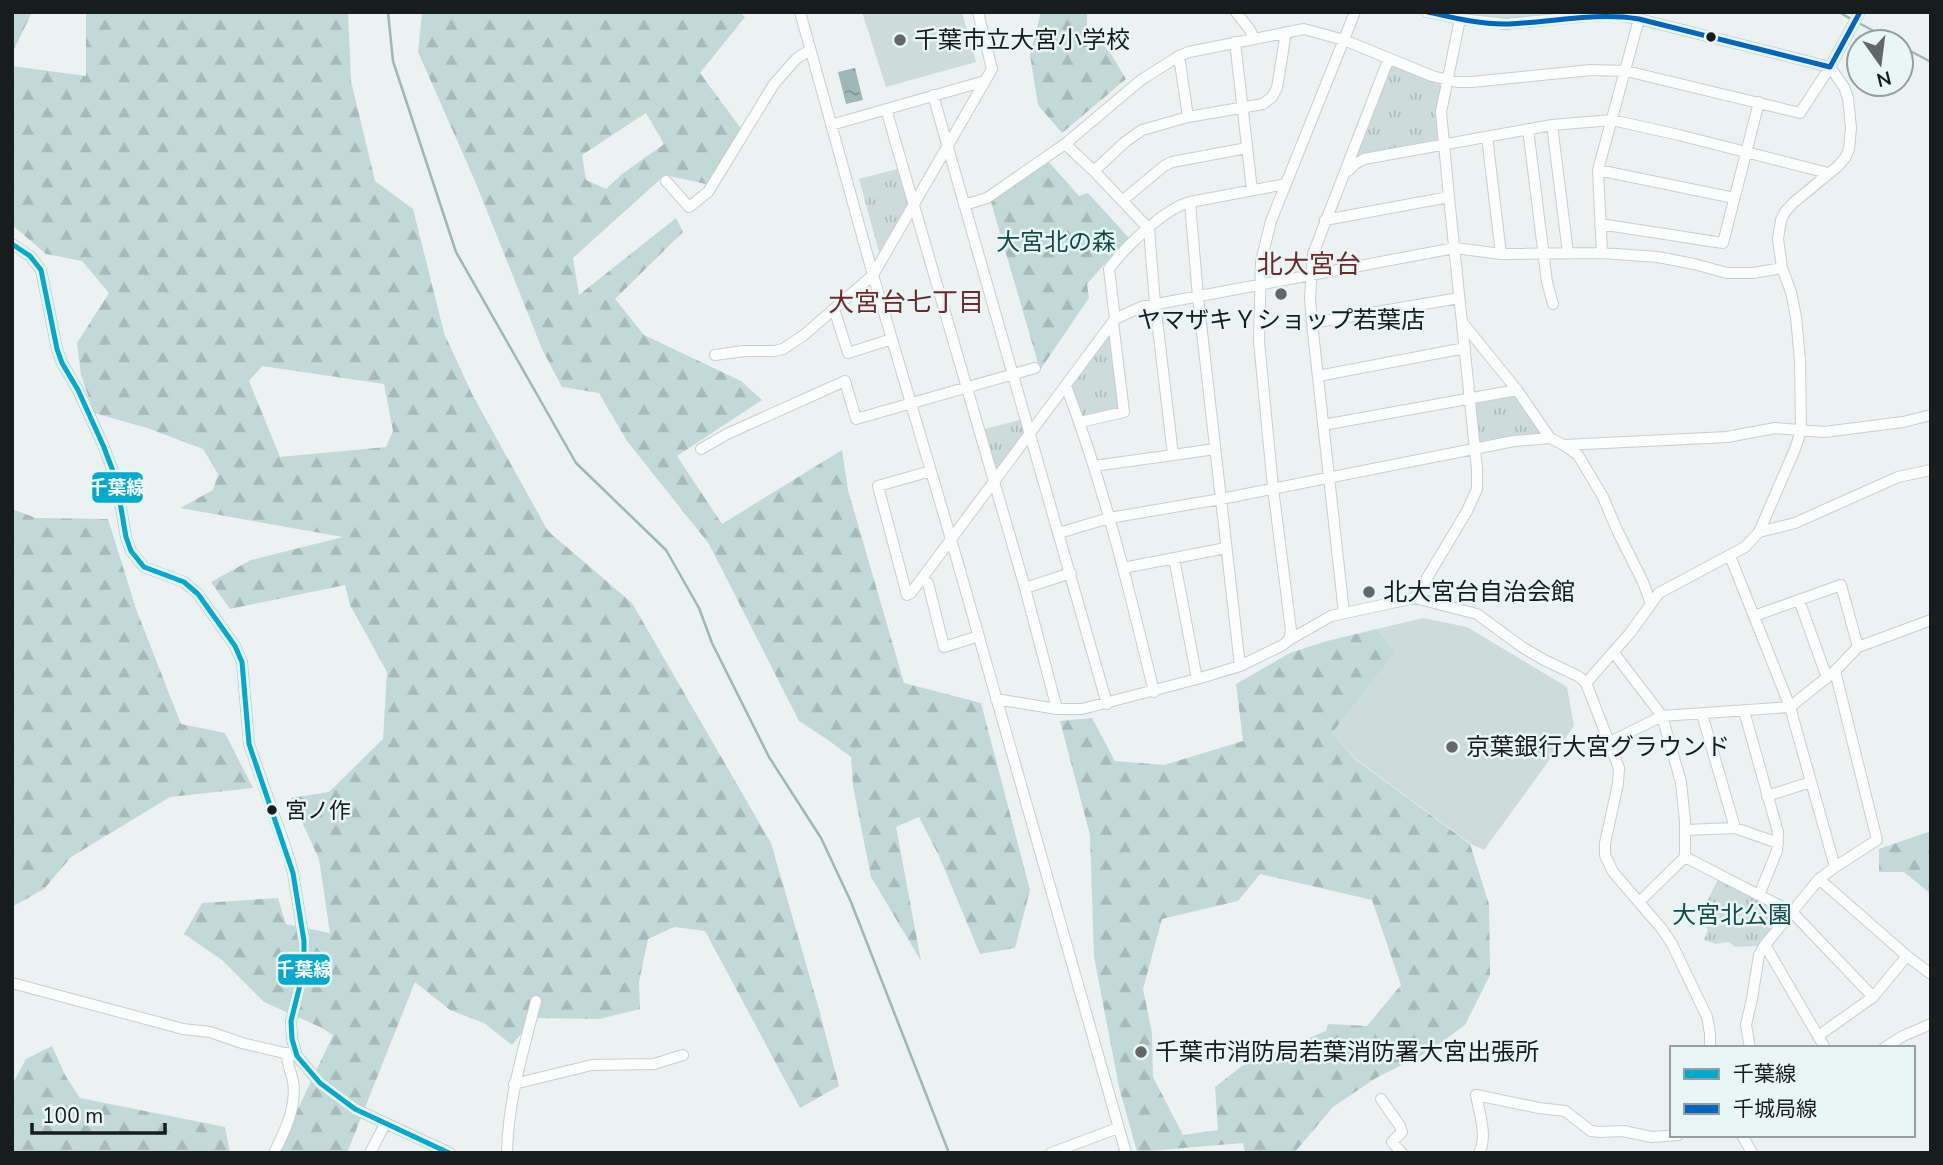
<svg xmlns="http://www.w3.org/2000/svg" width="1943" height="1165" viewBox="0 0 1943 1165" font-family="'Nunito Sans','Noto Sans JP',sans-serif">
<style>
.green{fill:#ccdcdb}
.forest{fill:url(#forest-firs);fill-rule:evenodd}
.park{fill:url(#park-tufts)}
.water{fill:url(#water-ripples)}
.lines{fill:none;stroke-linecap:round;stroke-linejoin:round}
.stream{stroke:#9cb8b7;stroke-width:2.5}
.minor-casing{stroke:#c9cece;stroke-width:12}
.minor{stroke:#fcfdfd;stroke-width:10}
.bus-1-casing{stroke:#e8f6f6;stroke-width:10}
.bus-2-casing{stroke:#e8f6f6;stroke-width:10}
.bus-1{stroke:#00a9ce;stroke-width:5}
.bus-2{stroke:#0065bd;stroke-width:5}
.bus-dot{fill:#171c1c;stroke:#e8f6f6;stroke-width:2.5}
.poi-dot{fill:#626767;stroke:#e8f6f6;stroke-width:2.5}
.labels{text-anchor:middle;stroke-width:5;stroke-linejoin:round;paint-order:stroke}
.bus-label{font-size:22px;fill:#171c1c;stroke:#e8f6f6;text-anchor:start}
.poi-label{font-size:24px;fill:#171c1c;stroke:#e8f6f6;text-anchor:start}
.park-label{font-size:24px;fill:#144b4c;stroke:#e8f6f6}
.neighbourhood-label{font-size:26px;fill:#6f2928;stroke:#e8f6f6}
.line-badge{stroke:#e8f6f6;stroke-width:2.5}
.badge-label{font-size:19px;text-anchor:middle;font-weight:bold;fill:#fff}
</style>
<defs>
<pattern id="forest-firs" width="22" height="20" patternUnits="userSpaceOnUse" patternTransform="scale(1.75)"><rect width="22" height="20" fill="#c2d9d9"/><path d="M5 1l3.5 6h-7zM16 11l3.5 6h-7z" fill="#a6baba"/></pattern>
<pattern id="park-tufts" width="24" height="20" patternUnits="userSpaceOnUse" patternTransform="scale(1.75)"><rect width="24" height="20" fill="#ccdcdb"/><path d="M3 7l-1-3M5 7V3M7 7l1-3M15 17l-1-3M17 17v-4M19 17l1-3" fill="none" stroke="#aebcbb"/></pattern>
<pattern id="water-ripples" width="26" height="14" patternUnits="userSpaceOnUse" patternTransform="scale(1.75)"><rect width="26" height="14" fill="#9cb8b7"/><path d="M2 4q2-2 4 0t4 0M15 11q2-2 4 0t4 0" fill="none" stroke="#7e9594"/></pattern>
</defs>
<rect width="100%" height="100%" fill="#ecf2f2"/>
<!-- green -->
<path class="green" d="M862,12H962L976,62L886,87Z
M1457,12L1584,13L1530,20L1485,19Z
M1423,618L1467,627L1567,687L1574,726L1484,850L1471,844L1357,760L1332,733L1395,653L1377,629Z"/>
<!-- forest -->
<path class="forest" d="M12,12H32L12,54Z
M86,12H348L351,81L375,181L413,209L444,333L472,394L548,531L632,603L771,843L819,1009L839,1086L800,1108L705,931L674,927L648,939L639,982L640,1009L599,1019L534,1018L512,1045L484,1023L450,1010L415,982L347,1153H277L333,1035L320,1027L264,1002L222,960L184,934L202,903L278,898L286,924L330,933L319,859L291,798L329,792L383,739L387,672L350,605L345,585L230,609L211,582L251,560L343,537L180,508L213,490L218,474L203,449L147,428L94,413L81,375L77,343L109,293L82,261L46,254L12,225V66L86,76ZM262,366L384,384L393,431L386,447L280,457L249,381Z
M422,12H739L745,17L700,73L742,130L710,185L665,175L573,258L579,295L676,218L683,232L615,299L644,335L741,381L762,400L677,456L722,524L842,450L848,490L904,683L981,703L1030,890L1015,948L980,954L939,856L919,817L896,827L921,961L871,877L853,786L851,757L828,740L799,721L709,544L627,441L599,393L562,387L542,349L475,181L418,52ZM646,113L664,144L622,174L606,189L586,180L582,155Z
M1041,12H1087V26L1111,54L1126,79L1062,133L1038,105L1030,55Z
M1048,161L1079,196L1088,193L1129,238L1115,252L1087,284L1089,298L1040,370L991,202Z
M12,509L36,518L108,519L136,609L181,724L225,733L253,788L170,797L71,857L44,889L12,907Z
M1377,629L1395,653L1332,733L1356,760L1470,844L1489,904L1490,975L1465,1025L1431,1050L1376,1078L1333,1107L1294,1153H1245L1243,1143L1137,1152L1119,1087L1094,957L1090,835L1060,721L1092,718L1115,761L1164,765L1243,741L1236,684L1290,653L1327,641ZM1260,874L1372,900L1401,985L1367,1026L1328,1024L1326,1031L1242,1066L1215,1087L1218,1130L1183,1135L1153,1077L1152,1033L1143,989L1162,919L1238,901Z
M1931,831V894L1904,872H1879V849Z
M52,1046L65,1075L80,1098L225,1127L230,1153H12V1085L26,1059Z"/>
<!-- park -->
<path class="park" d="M1393,65L1439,82L1440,85L1437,114L1439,140L1355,159L1390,66Z
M901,168L910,202L879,252L859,179Z
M1109,334L1112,335L1121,409L1085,418L1081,415L1072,386Z
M1515,393L1547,436L1480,444L1475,403L1478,400Z
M1024,419L1027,431L997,471L993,470L981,430Z
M1718,879L1779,909L1781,917L1759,946L1735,947L1729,942L1716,944L1704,940L1708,930L1699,917Z"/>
<!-- water -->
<path class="water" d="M855,68L863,100L846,104L838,72Z"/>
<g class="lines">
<!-- stream -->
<path class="stream" d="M388,12L393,61L456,252L576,463L666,550L699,608L712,643L769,757L821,838L851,902L949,1153
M1839,12L1851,19
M1857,22L1894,42
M1901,46L1931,62"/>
<!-- minor casing -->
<g class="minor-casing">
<path id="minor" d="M800,12L873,275L951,539L1126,1153
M1236,12L1250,30L1254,38
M1427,12L1460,19L1506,24L1590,16L1615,15L1639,19L1830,67L1844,87L1848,98L1851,128L1849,149L1845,158L1837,167L1793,203L1785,212L1781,220L1778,239L1782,268L1791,292L1796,317L1800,360L1801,431L1795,449L1759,532L1745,547L1659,593L1630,633L1586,683
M1235,42L1252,190
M1179,56L1188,117
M933,95L1107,704
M886,109L1025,588L1057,709
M831,125L985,81
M1552,125L1568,253
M1528,129L1547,282L1553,304
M1487,137L1501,254
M1598,170L1734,198
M1094,171L1125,142L1142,130L1188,117L1263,104L1272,97L1277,88L1286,32
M1348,171L1355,164L1364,159L1552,125L1612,120L1679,135L1828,173
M666,181L689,207L708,192L774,84L796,59L810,50
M1122,201L1164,166L1172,162L1247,148
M1190,202L1198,297L1240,666
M964,205L987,198L1065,144
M1325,220L1449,197
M1600,224L1723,243L1759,102
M12,244L30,256L41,270L57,349L62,363L78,390L103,445L116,479L126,537L131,551L144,567L184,582L198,594L235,646L242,662L249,744L287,852L293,873L304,941V969L291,1021L292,1039L297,1056L320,1083L355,1109L450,1153
M1602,253L1598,170L1639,19
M834,309L848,353L892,339
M1115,319L1109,269C1124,248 1165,208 1190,202L1286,184
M1462,322L1517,390L1550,438
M1312,323L1459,298
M715,355L744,351H774L783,349L804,335L873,275L992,69L978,12
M1318,376L1465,348
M1066,386C1104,486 1129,589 1154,692
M1080,422L1124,412L1113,322
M1323,425L1517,390
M1564,445L1578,455L1603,497L1617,530L1643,582L1651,604
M701,449L727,434L845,381L856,419L1035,368
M1173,455L1215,449
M1094,466L1173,455L1155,303L1149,229L1094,171L1065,144L1141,80L1179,56L1189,52L1304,29L1344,40L1432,76L1457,82H1472L1591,70L1626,71L1800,113L1830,67L1860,12
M931,471L878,486L907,595L911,593L1115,319L1141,307L1455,248L1501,254L1602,253L1658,257L1694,264L1727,273H1753L1782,268
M1759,532L1795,523L1898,477L1931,470
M1059,533L1109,518L1221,499L1514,441L1550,438L1564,445L1727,437L1775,428L1824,432L1903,422L1931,415
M1730,556L1790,707L1835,867
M1174,558L1197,679
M1123,568L1226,548
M921,580L928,583L944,647L979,636
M1025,588L1071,573
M1415,598L1467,511L1477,489V469L1449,197L1441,112L1460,19
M1799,600L1827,678
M1344,613L1312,323L1310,298L1313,254L1389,58
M1754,616L1841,585L1858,647
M1289,640L1291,630L1273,488L1259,341L1261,262L1271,221L1355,12
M1614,653L1662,716L1681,782L1685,821V857L1639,902
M996,699L1057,709H1082L1197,679L1240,666L1283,645L1289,640L1331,616L1415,598L1477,614L1522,647L1544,660L1578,676L1586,683L1619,768L1618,784L1605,843V855L1613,872L1662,929L1672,944L1707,1017L1710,1033V1048
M1744,711L1778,832L1777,851L1759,895
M1702,714L1735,828
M1610,742L1662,716L1790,707L1835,671
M1767,796L1811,782
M1685,830L1735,828L1778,843
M1685,857L1792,912L1873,997
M1819,879L1907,956L1931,974
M12,983L183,1029L210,1032L242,1043L297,1056
M1818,1036L1873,997L1907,956
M1750,1048L1746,1025L1752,999L1759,955L1765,945
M1825,1048L1765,945L1819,879L1835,867L1877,840L1835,671L1858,647L1931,620
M1884,1048L1903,1036L1931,1024
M514,1084L592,1065L654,1064L683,1055
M1381,1099L1400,1126L1402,1132L1392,1142L1402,1153
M1742,1135L1752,1153
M274,1153C285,1131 297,1107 293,1081C291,1072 287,1064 287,1053
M370,1153L385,1124
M507,1153C508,1101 523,1051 536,1001
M1051,1153L1118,1128
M1479,1153C1488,1137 1479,1112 1476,1095L1539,1108L1565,1111L1591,1131L1600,1132L1623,1131L1652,1137L1678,1135"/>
</g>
<!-- minor -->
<use href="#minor" class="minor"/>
<!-- bus-1 casing -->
<g class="bus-1-casing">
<path id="bus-1" d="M12,244L30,256L41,270L57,349L62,363L78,390L103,445L116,479L126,537L131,551L144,567L184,582L198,594L235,646L242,662L249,744L293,873L304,941V969L291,1021L292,1039L297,1056L320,1083L355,1109L449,1153"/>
</g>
<!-- bus-2 casing -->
<g class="bus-2-casing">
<path id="bus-2" d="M1428,12C1454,18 1482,25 1509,24C1553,22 1595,12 1639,19L1830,67
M1830,67L1860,12"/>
</g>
<!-- bus-1 -->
<use href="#bus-1" class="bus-1"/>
<!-- bus-2 -->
<use href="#bus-2" class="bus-2"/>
</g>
<!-- markers -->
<g class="bus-dot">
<circle cx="1711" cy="37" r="6"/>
<circle cx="272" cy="810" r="6"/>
</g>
<g class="poi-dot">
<circle cx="900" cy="40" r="7"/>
<circle cx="1281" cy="294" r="7"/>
<circle cx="1369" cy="592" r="7"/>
<circle cx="1452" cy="747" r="7"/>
<circle cx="1141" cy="1052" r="7"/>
</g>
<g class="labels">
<!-- bus labels -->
<g class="bus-label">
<text x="285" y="818">宮ノ作</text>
</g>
<!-- poi labels -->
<g class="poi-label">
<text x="914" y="48">千葉市立大宮小学校</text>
<text x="1281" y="328" text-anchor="middle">ヤマザキＹショップ若葉店</text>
<text x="1383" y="600">北大宮台自治会館</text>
<text x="1466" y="755">京葉銀行大宮グラウンド</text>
<text x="1155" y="1060">千葉市消防局若葉消防署大宮出張所</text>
</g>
<!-- park labels -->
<g class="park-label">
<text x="1056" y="250">大宮北の森</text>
<text x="1732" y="923">大宮北公園</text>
</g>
<!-- neighbourhood labels -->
<g class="neighbourhood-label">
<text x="1309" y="273">北大宮台</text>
<text x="906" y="311">大宮台七丁目</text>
</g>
</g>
<g class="line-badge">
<rect x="91" y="471" width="53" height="33" rx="7" fill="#00a9ce"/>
<rect x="277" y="953" width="54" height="33" rx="7" fill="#00a9ce"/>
</g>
<g class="badge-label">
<text x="117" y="494">千葉線</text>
<text x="304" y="976">千葉線</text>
</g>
<!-- border -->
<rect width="1943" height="1165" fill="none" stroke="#171c1c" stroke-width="28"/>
<!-- legend -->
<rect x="1670" y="1046" width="245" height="91" fill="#e8f6f6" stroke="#949f9f" stroke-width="2"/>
<rect x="1684" y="1069" width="35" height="10" fill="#00a9ce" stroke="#949f9f" stroke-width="2"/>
<text x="1733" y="1081" font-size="21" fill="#171c1c">千葉線</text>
<rect x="1684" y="1104" width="35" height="10" fill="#0065bd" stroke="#949f9f" stroke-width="2"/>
<text x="1733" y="1116" font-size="21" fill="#171c1c">千城局線</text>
<!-- north arrow -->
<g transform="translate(1880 63) rotate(166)"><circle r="33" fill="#e8f6f6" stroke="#949f9f" stroke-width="2"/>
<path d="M0-5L12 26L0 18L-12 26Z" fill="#626767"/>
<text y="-10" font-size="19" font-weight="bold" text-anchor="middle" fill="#171c1c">N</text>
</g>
<!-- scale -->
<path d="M32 1123v10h133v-10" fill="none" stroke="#171c1c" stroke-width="3.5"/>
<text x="42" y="1123" font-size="21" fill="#171c1c" stroke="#e8f6f6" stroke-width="5" paint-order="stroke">100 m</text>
</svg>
